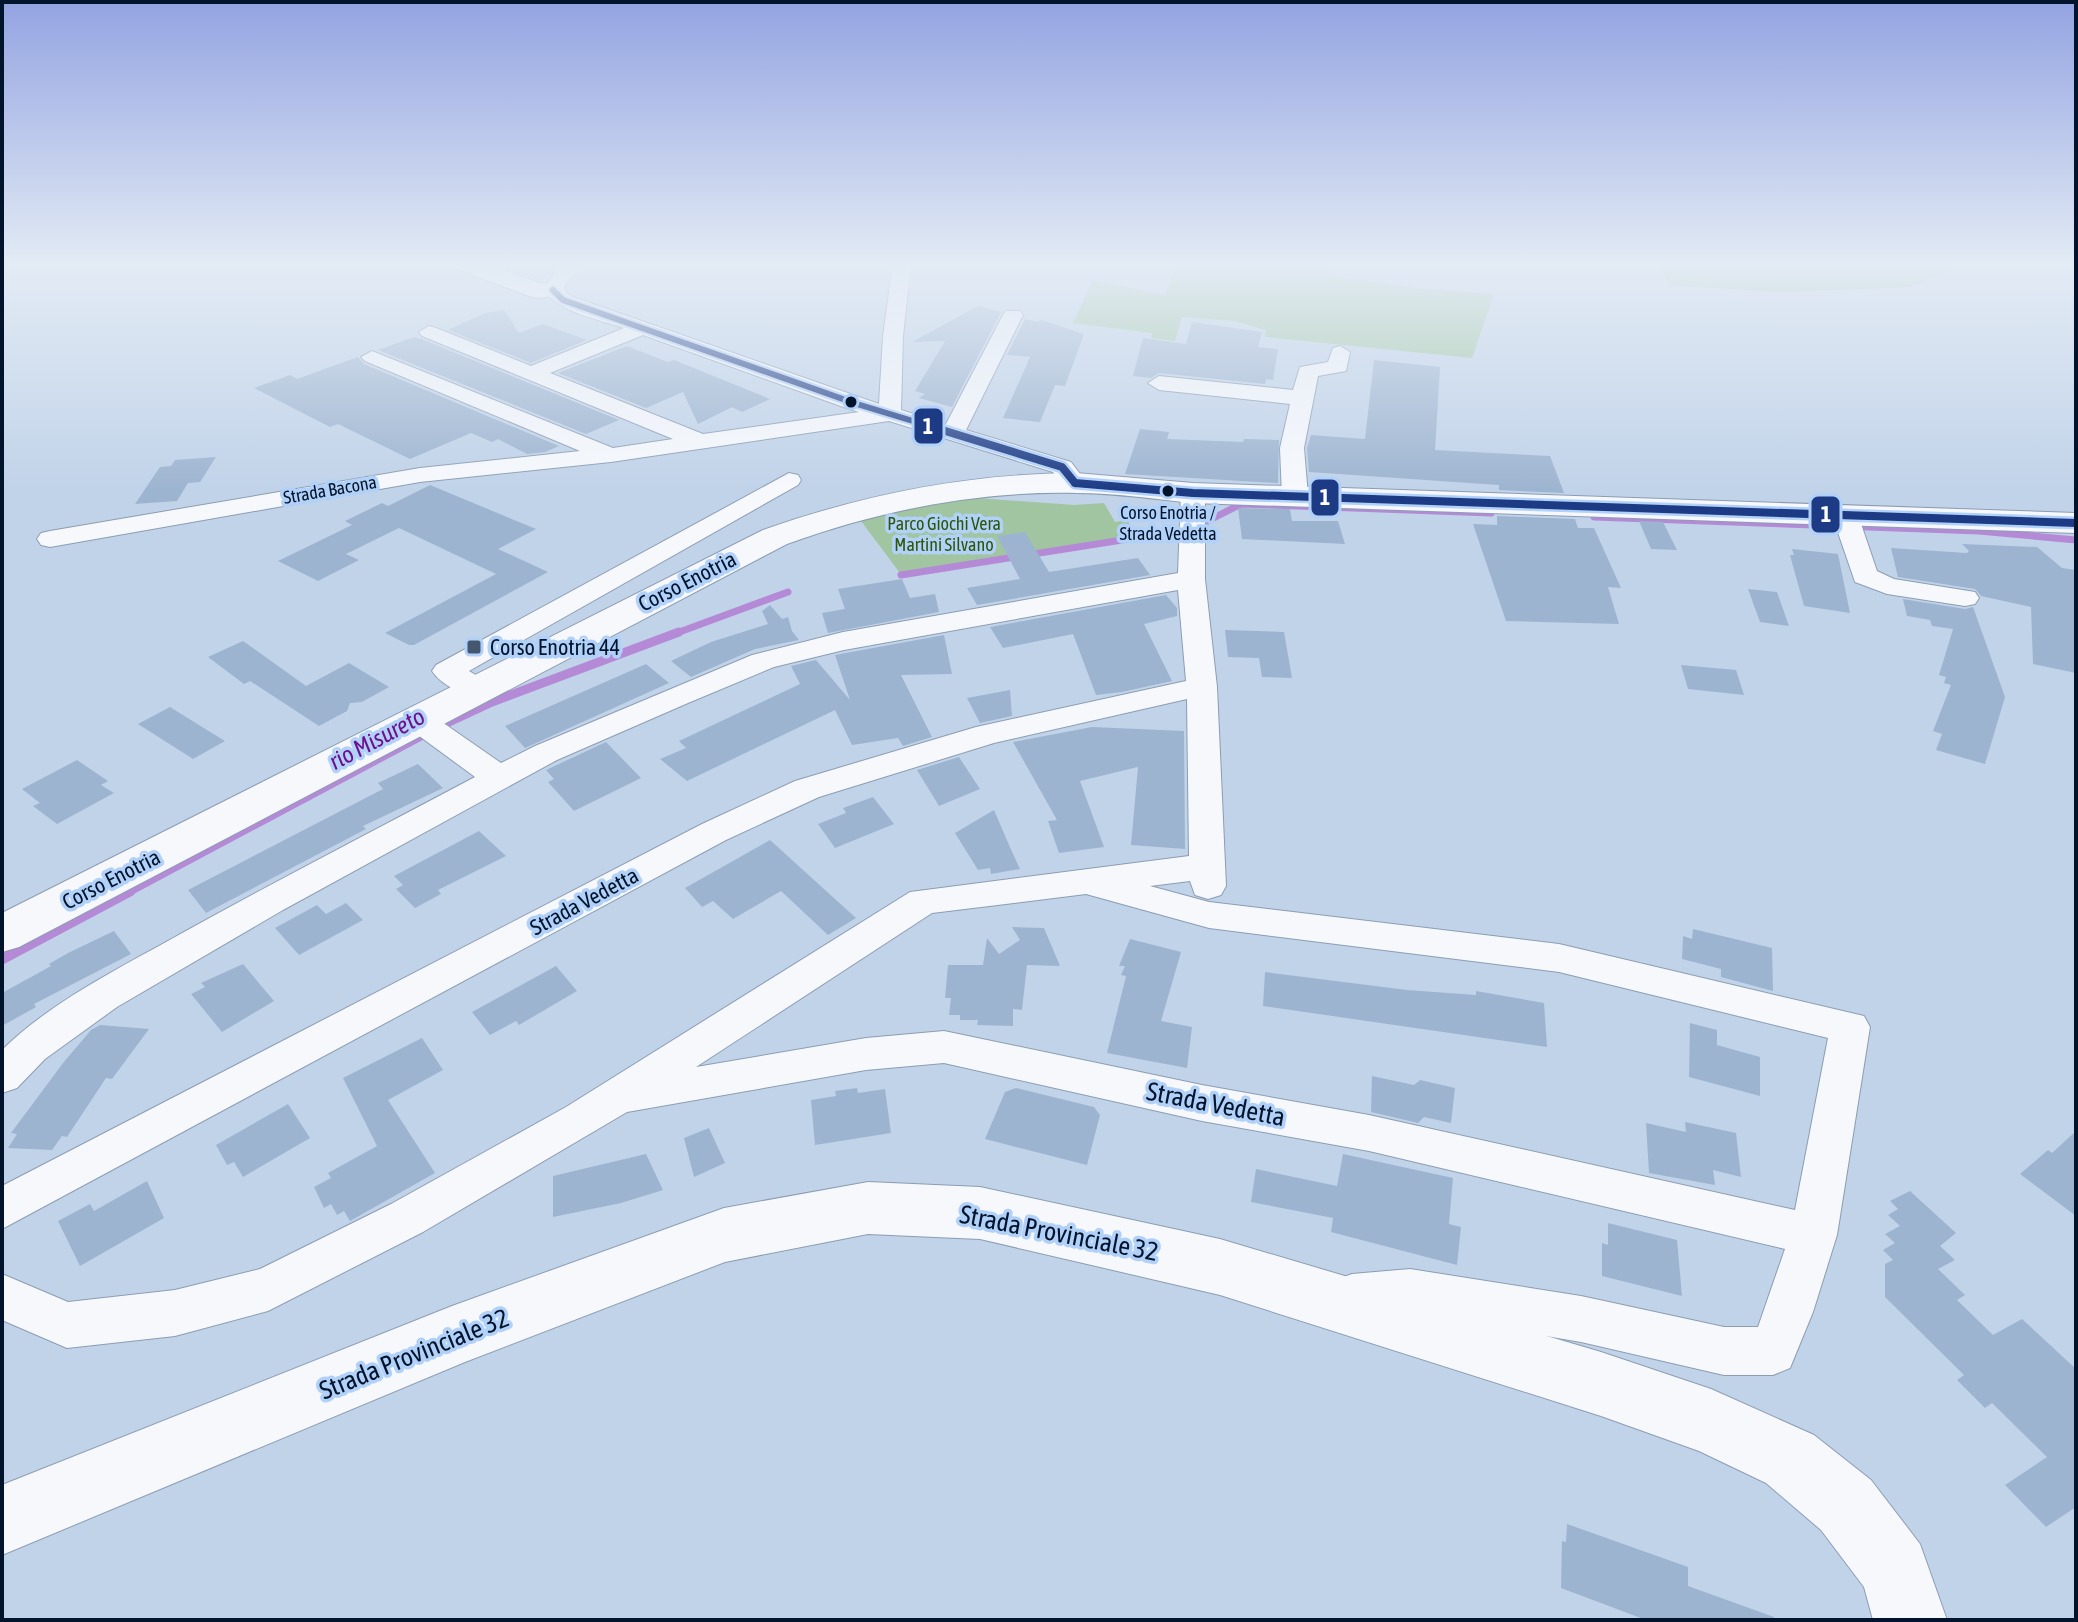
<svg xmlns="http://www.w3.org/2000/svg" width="2078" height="1622" viewBox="0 0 2078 1622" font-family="'Asap Condensed',sans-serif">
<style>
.green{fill:#a0c5a0}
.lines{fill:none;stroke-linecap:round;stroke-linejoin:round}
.stream-far2{stroke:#b48ad6;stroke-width:7}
.stream-far1{stroke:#b48ad6;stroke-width:9}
.stream{stroke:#b48ad6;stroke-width:11}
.building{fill:#9db4d0}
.street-casing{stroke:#8c9db3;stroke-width:2}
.secondary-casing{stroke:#8c9db3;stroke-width:2}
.street{fill:#f6f8fc;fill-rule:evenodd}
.secondary{fill:#f6f8fc;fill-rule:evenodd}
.bus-1-far1-casing{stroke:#b1d1f9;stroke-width:10}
.bus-1-casing{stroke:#b1d1f9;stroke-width:13}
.bus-1-far1{stroke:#1d3b85;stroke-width:6}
.bus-1{stroke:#1d3b85;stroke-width:8}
.bus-dot{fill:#02142c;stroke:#b1d1f9;stroke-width:3}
.poi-dot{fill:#45576e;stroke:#b1d1f9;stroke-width:3}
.labels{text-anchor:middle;stroke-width:7;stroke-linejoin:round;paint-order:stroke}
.far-street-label{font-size:18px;fill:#02142c;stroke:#b1d1f9}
.far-bus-label{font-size:18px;fill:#02142c;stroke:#b1d1f9}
.far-park-label{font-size:18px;fill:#2c5605;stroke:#b1d1f9}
.street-label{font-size:22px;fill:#02142c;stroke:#b1d1f9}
.poi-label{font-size:22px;fill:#02142c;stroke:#b1d1f9;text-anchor:start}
.water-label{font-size:24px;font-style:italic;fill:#6e0f8e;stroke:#b1d1f9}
.near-street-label{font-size:26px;fill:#02142c;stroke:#b1d1f9}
.line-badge{stroke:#b1d1f9;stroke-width:3}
.badge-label{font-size:22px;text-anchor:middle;font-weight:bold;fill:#fff}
</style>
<rect width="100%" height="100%" fill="#c1d3e9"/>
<!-- green -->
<path class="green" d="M1177,263H1329L1328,275L1414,288L1494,294L1472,358L1265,337L1266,330L1235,321L1182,317L1175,341L1151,338L1152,333L1073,323L1093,280L1165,295Z
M1659,263H1703L1707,266L1958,263L1950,270L1911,287L1782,292L1669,285Z
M976,498L1074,505L1104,503L1115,522L1127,520L1137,535L900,573L858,517L921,503Z"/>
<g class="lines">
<!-- stream-far2 -->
<path class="stream-far2" d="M1594,517L1979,531L2076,540
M901,575L1192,529L1241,504L1491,513
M674,634L788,592"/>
<!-- stream-far1 -->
<path class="stream-far1" d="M126,893L432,730L492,702L679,632"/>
<!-- stream -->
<path class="stream" d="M2,959L130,891"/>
</g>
<!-- building -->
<path class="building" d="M978,306L1001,312L952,407L919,398L925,394L915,391L945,341L912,342Z
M504,310L519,333L543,324L587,340L531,363L448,330L485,313Z
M1025,319L1037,322L1042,320L1084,334L1065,386L1055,385L1040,422L1003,418L1030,357L1007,355Z
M1192,322L1262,332L1258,347L1278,349L1273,380L1266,379L1265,384L1159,373L1151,378L1133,376L1143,338L1186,344Z
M414,337L424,340L619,420L586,434L378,350Z
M627,346L668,362L674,360L770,399L742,412L732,407L698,424L683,392L646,408L558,373Z
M358,357L364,364L559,446L545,452L527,454L498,439L492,442L471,433L410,459L338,424L330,427L254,388L290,375L297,379Z
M1374,360L1440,367L1435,450L1550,456L1564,493L1499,490V485L1309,472L1307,448L1311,435L1365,439Z
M1140,429L1169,432L1167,439L1243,442L1244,439L1279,440L1278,483L1125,474Z
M216,457L200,482L188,483L177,501L135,504L160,467L171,466L175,460Z
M430,485L536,529L498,549L548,572L414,645H409L385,633L496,574L399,528L346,554L359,560L318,581L278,561L352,525L345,521L382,503L388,506Z
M1238,508L1290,509L1292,521H1338L1345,544L1242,539Z
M1497,516L1575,519L1578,528H1594L1621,588L1608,587L1619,624L1506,621L1473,524L1497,525Z
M1639,521L1663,522L1677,550L1651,549Z
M1025,532L1049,572L1138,558L1150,575L977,605L967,588L1020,579L997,536Z
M1962,544L2037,547L2062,568L2076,570V673L2033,664L2031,607L1981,596L1975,589L1898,577L1891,548L1967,553L1969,551Z
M1792,549L1838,554L1850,613L1804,606L1790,555H1794Z
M902,579L910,598L935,594L939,612L828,633L822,613L845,609L838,589Z
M1748,589L1777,592L1789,626L1760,622Z
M1166,595L1177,608V616L1144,624L1172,681L1122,692L1096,695L1073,634L1003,648L990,627Z
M1903,599L1965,609L1973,607L2005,697L1985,764L1936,750L1942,734L1933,731L1951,685L1944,683L1946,677L1939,675L1953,629L1932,626L1930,620L1907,616Z
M770,605L782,619L788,617L792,631L799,640L755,649L691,677L671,661L711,642L768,624L762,611Z
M1225,630L1284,632L1292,678L1262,677L1259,658L1228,657Z
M944,635L952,674L901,675L932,737L903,746L898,738L852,745L835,710L687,781L660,759L686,748L679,741L800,684L791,666L816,660L850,700L835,655Z
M243,641L306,686L349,663L389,687L362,702L350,703L347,711L319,726L250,681L244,684L208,657Z
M646,664L669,683L525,748L505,726Z
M1681,665L1736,670L1744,695L1688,689Z
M1010,690L1012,716L980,723L967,698Z
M170,707L207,730L225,741L193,759L138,724Z
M1092,727L1184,731L1185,849L1131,845L1138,767L1080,781L1104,847L1059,853L1048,821L1057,820L1013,742Z
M606,742L641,778L574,811L548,782L554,779L546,770Z
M959,757L980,789L939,806L917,770Z
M77,760L108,781L101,785L114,793L57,824L33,806L40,803L22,789Z
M418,764L443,788L363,826L366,829L206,913L188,890L383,789L378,783Z
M873,797L894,824L835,848L818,824L846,813L843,808Z
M994,810L1009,845L1020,869L991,874L990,868L978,870L955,833Z
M479,831L506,856L438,890L441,894L415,908L396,889L403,885L394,876Z
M770,840L856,918L828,935L781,891L733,919L713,901L702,907L685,888Z
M346,903L363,920L299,955L275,928L317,905L326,914Z
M1012,927L1044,928L1060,966L1027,965L1022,1010L1013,1009V1026L977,1025L978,1020H960V1015H949L951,998H945L948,965H983L987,938L999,954L1020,940Z
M1693,929L1772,948L1773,991L1721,977V969L1682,959L1683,936L1692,939Z
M114,931L131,954L34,1004L36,1007L2,1026V993L51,966L49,964L68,953Z
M1130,939L1181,952L1161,1021L1192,1027L1187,1068L1107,1053L1126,976L1121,975L1125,966H1119Z
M243,964L274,1001L222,1032L191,994L205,987L201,983Z
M556,966L577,991L519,1025L516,1021L490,1035L472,1012Z
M1265,972L1407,990L1476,995V991L1544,1003L1547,1047L1263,1006Z
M1690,1023L1717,1030V1045L1760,1057V1096L1689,1077Z
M100,1025L149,1029L112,1079L106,1078L67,1137L62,1136L52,1150L8,1148L17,1134L11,1133L63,1063L91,1030Z
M422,1038L443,1070L388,1100L435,1173L350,1221L344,1211L337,1215L331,1204L324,1208L314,1187L331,1178L328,1173L377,1146L343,1078Z
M1372,1076L1414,1085L1420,1080L1455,1088L1451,1123L1424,1117L1418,1123L1371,1112Z
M857,1088L858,1093L885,1089L891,1133L815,1145L811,1100L836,1096L835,1091Z
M1016,1088L1094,1107L1100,1115L1087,1165L985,1139L1005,1092Z
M288,1104L310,1138L243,1177L234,1162L227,1165L216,1145Z
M1685,1122L1736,1133L1741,1177L1713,1170L1715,1185L1649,1173L1646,1123L1686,1132Z
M709,1128L725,1163L694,1177L684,1138Z
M2076,1131V1216L2020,1174L2048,1150L2052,1153Z
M646,1154L663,1190L621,1203L553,1217V1176Z
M1343,1154L1453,1178L1449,1224L1461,1227L1457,1265L1331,1232L1333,1218L1251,1202L1256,1169L1337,1186Z
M147,1181L164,1218L80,1266L58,1221L90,1204L94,1211Z
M1910,1191L1956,1233L1940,1246L1955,1260L1938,1269L1965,1295L1957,1300L1993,1335L2022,1319L2076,1369V1507L2046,1527L2005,1485L2047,1457L1992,1403L1985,1408L1957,1380L1964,1375L1885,1297V1264L1893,1260L1883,1250L1895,1243L1885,1234L1900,1226L1888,1215L1898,1209L1890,1201Z
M1608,1223L1677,1240L1682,1296L1602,1276V1243L1608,1245Z
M1567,1524L1688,1567V1586L1774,1617L1773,1620H1646L1561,1588L1562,1541L1566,1542Z"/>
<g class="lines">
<!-- street casing -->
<g class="street-casing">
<path id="street" d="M568,263H589L570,279L563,289L570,296L879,404L883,336L893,263H911L903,336L901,410L946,424L1003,315L1006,311H1020L1023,315L966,430L1071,462L1087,483L1084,488H1066L1053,472L889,421L611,462L420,482L50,547L41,545L37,539L41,533L50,531L420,468L580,451L365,361L361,357L372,351L613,448L673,439L422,336L419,332L429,326L436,328L531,366L624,328C597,319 561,313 543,290L556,271ZM643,335L849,409L859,412L703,434L550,373Z
M1340,346L1350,352L1346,371L1318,376L1304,448L1308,496L1304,501H1286L1282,496L1280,448L1290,404L1159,390L1148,383L1159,376L1293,390L1300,367L1328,362L1333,348Z
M789,473L798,475L801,480L798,485L469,671L489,683L493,689L489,695C470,700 443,687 432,671L436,665Z
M1193,486L1202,488L1205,493V579L1217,687L1226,886L1221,895L1208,899L1195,895L1190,881L1150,886L1209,902L1559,944L1864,1016L1870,1027L1837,1235L1813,1312L1790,1368L1773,1375H1724L1581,1342L1410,1313L1352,1318L1335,1312L1328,1296L1335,1280L1352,1274L1410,1269L1581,1296L1724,1327H1758L1785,1249L1369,1151L1202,1121L944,1063L866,1070L627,1112L423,1232L268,1311L175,1336L67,1348L2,1320V1274L68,1302L175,1290L260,1269L391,1204L566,1107L910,892L1189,856L1187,699L994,743L819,797L726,840L2,1229V1186L702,824L795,781L976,727L1186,681L1178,590L844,650L774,667L688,703L557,760L283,910L117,1007L45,1059L17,1088L2,1093V1050C51,1002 116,970 175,937C274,882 375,830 475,777L407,727L402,720L407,713L418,710L429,713L501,763L535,746L752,655L843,632L1178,573L1181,493L1184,488ZM1086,894L1209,928L1559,972L1828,1038L1795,1210L1369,1115L1202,1085L944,1031L866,1038L696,1067L932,913Z
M1845,507L1854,510L1858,515L1877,571L1894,579L1975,592L1979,598L1975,604L1965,606L1887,594L1855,582L1832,515L1836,510Z"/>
</g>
<!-- secondary casing -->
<g class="secondary-casing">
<path id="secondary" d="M450,263H484L540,283L562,285L565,290L562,295L538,298L529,296L454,268Z
M1076,473L1193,483L2076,513V533L1193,503C1154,499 1115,493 1076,493C976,491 881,510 787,544L19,947L2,952V913L763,530C865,494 967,474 1076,473Z
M868,1182L980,1187L1220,1239L1601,1352L1711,1389L1814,1435L1871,1480L1920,1544L1947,1620H1873L1864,1587L1821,1530L1766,1483L1699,1451L1601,1416L1220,1295L980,1239L868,1234L725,1262L465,1362L2,1555V1485L452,1306L724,1208Z"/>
</g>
<!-- street -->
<use href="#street" class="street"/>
<!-- secondary -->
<use href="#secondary" class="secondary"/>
<!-- bus-1-far1 casing -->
<g class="bus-1-far1-casing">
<path id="bus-1-far1" d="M553,290L563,300L857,404L936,428"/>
</g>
<!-- bus-1 casing -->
<g class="bus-1-casing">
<path id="bus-1" d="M929,426L1062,467L1075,483
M1075,483L1193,493L2076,523"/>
</g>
<!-- bus-1-far1 -->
<use href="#bus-1-far1" class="bus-1-far1"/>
<!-- bus-1 -->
<use href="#bus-1" class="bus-1"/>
</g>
<!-- sky -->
<linearGradient id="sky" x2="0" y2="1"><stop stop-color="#93a3e1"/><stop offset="0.54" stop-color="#e3ebf5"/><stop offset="1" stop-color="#e3ebf5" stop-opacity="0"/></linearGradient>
<rect width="2078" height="490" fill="url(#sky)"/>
<!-- markers -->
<g class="bus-dot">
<circle cx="851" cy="402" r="7"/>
<circle cx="1168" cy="491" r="7"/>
</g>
<rect class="poi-dot" x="466" y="639" width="16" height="16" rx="4"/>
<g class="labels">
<!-- far-street labels -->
<g class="far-street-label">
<text transform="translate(330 490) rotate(-10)" y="6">Strada Bacona</text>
</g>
<!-- far-bus labels -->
<g class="far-bus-label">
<text x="1168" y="519">Corso Enotria /<tspan x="1168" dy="21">Strada Vedetta</tspan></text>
</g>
<!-- far-park labels -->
<g class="far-park-label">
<text x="944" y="530">Parco Giochi Vera<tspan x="944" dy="21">Martini Silvano</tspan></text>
</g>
<!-- street labels -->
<g class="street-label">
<text transform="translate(687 581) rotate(-27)" y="8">Corso Enotria</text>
<text transform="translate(111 879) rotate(-27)" y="8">Corso Enotria</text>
<text transform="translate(584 901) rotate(-28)" y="8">Strada Vedetta</text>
</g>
<!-- poi labels -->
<g class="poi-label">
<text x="490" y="655">Corso Enotria 44</text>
</g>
<!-- water labels -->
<g class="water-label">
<text transform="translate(377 739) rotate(-28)" y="8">rio Misureto</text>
</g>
<!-- near-street labels -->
<g class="near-street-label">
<text transform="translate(1216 1104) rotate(11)" y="9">Strada Vedetta</text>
<text transform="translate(1059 1233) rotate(11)" y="9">Strada Provinciale 32</text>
<text transform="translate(414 1354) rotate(-22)" y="9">Strada Provinciale 32</text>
</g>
</g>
<g class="line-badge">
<rect x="913" y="407" width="31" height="38" rx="8" fill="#1d3b85"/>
<rect x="1310" y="478" width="30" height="39" rx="8" fill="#1d3b85"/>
<rect x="1810" y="495" width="31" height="39" rx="8" fill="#1d3b85"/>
</g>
<g class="badge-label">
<text x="928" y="434">1</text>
<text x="1325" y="505">1</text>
<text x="1826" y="522">1</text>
</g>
<!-- border -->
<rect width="2078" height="1622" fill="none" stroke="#02142c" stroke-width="8"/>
</svg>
